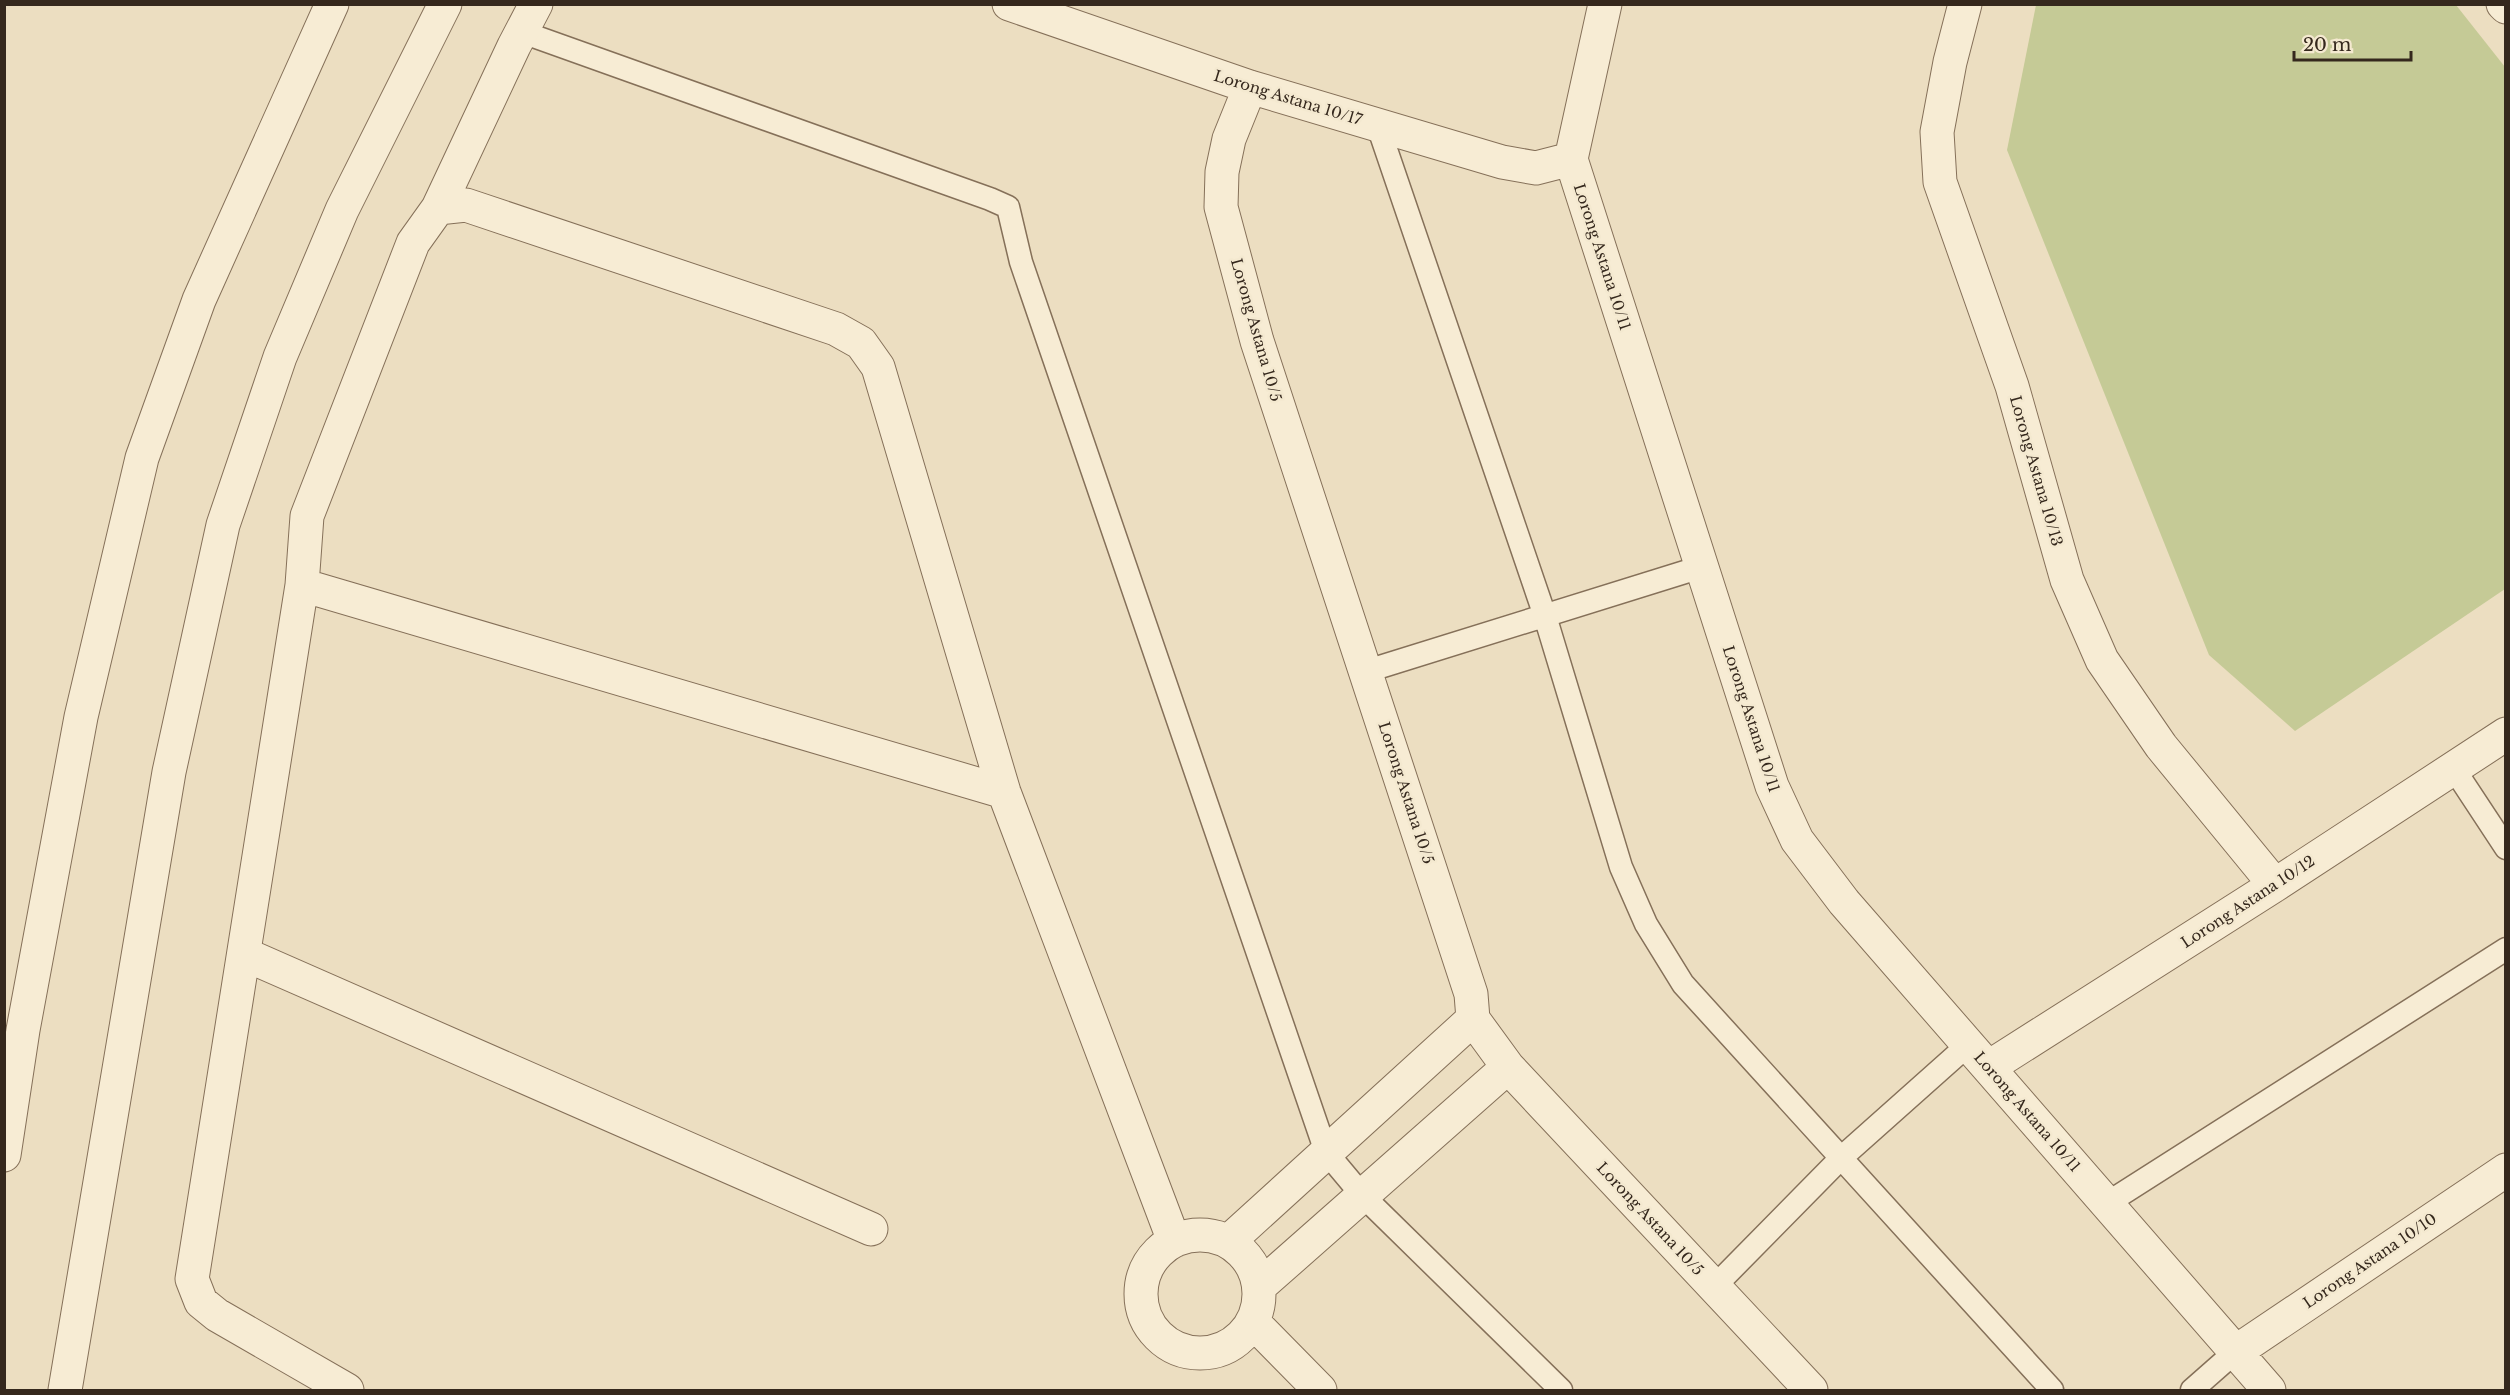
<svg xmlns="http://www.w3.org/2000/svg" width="2510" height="1395" viewBox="0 0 2510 1395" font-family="'Libre Baskerville',serif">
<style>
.green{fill:#c5ca96}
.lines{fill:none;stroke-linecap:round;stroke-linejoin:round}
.service-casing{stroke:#857059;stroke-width:25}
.minor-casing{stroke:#857059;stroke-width:35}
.service{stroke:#f7ecd4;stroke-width:22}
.minor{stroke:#f7ecd4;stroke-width:33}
.labels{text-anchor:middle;stroke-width:5;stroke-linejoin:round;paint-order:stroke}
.street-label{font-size:15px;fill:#35281d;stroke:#f4e9d0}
</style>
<rect width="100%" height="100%" fill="#ecdec1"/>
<!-- green -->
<path class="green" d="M2036,5H2456L2505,67V589L2295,731L2209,655L2007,150Z"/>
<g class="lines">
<!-- service casing -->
<g class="service-casing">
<path id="service" d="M522,32L990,199L1008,207L1021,262L1326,1152L1362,1195L1561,1390
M1378,126L1545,616L1621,867L1646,924L1683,984L2052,1390
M1367,671L1701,567
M2454,769L2506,848
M2106,1204L2506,949
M1714,1287L1841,1158L1969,1044
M2192,1390L2234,1353"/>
</g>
<!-- minor casing -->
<g class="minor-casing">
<path id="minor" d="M1009,4L1250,87L1502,162L1536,168L1571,159
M1605,4L1571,159L1772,786L1797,840L1844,902L2269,1390
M1965,4L1950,62L1937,132L1940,182L2012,386L2067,580L2102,660L2161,746L2275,885
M2503,4L2506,7
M1250,87L1229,139L1222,172L1221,207L1257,341L1471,994L1473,1019L1508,1067L1811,1390
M438,208L514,46L536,4
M302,585L1004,792
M244,954L871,1229
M1989,1067L2275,885L2506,734
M4,1155L23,1030L81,717L142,458L199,300L332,4
M1141 1294a59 59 0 1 1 118 0a59 59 0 1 1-118 0Z
M1228,1242L1473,1019
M1260,1286L1508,1067
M1253,1322L1320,1390
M2234,1353L2506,1170
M65,1390L169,772L223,525L280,357L342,210L445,4
M347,1390L217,1315L201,1302L192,1279L302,585L307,516L413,243L438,208L466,205L836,329L861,343L878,367L1004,792L1174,1241"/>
</g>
<!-- service -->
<use href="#service" class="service"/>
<!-- minor -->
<use href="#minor" class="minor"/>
</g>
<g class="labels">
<!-- street labels -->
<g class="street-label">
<text transform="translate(1288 98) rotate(17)" y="5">Lorong Astana 10/17</text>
<text transform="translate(1602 257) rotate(72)" y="5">Lorong Astana 10/11</text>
<text transform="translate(1256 330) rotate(74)" y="5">Lorong Astana 10/5</text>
<text transform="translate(2036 471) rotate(74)" y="5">Lorong Astana 10/13</text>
<text transform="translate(1751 719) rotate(72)" y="5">Lorong Astana 10/11</text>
<text transform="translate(1406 793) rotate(72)" y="5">Lorong Astana 10/5</text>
<text transform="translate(2248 902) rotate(-33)" y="5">Lorong Astana 10/12</text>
<text transform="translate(2027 1112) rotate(49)" y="5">Lorong Astana 10/11</text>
<text transform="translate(1650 1219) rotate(47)" y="5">Lorong Astana 10/5</text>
<text transform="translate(2370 1261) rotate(-34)" y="5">Lorong Astana 10/10</text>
</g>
</g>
<!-- border -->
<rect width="2510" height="1395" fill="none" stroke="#35281d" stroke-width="12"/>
<!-- scale -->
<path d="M2294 51v9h117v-9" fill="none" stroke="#35281d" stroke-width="3"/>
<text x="2303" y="51" font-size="18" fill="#35281d" stroke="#f4e9d0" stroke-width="4.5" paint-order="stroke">20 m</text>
</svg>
